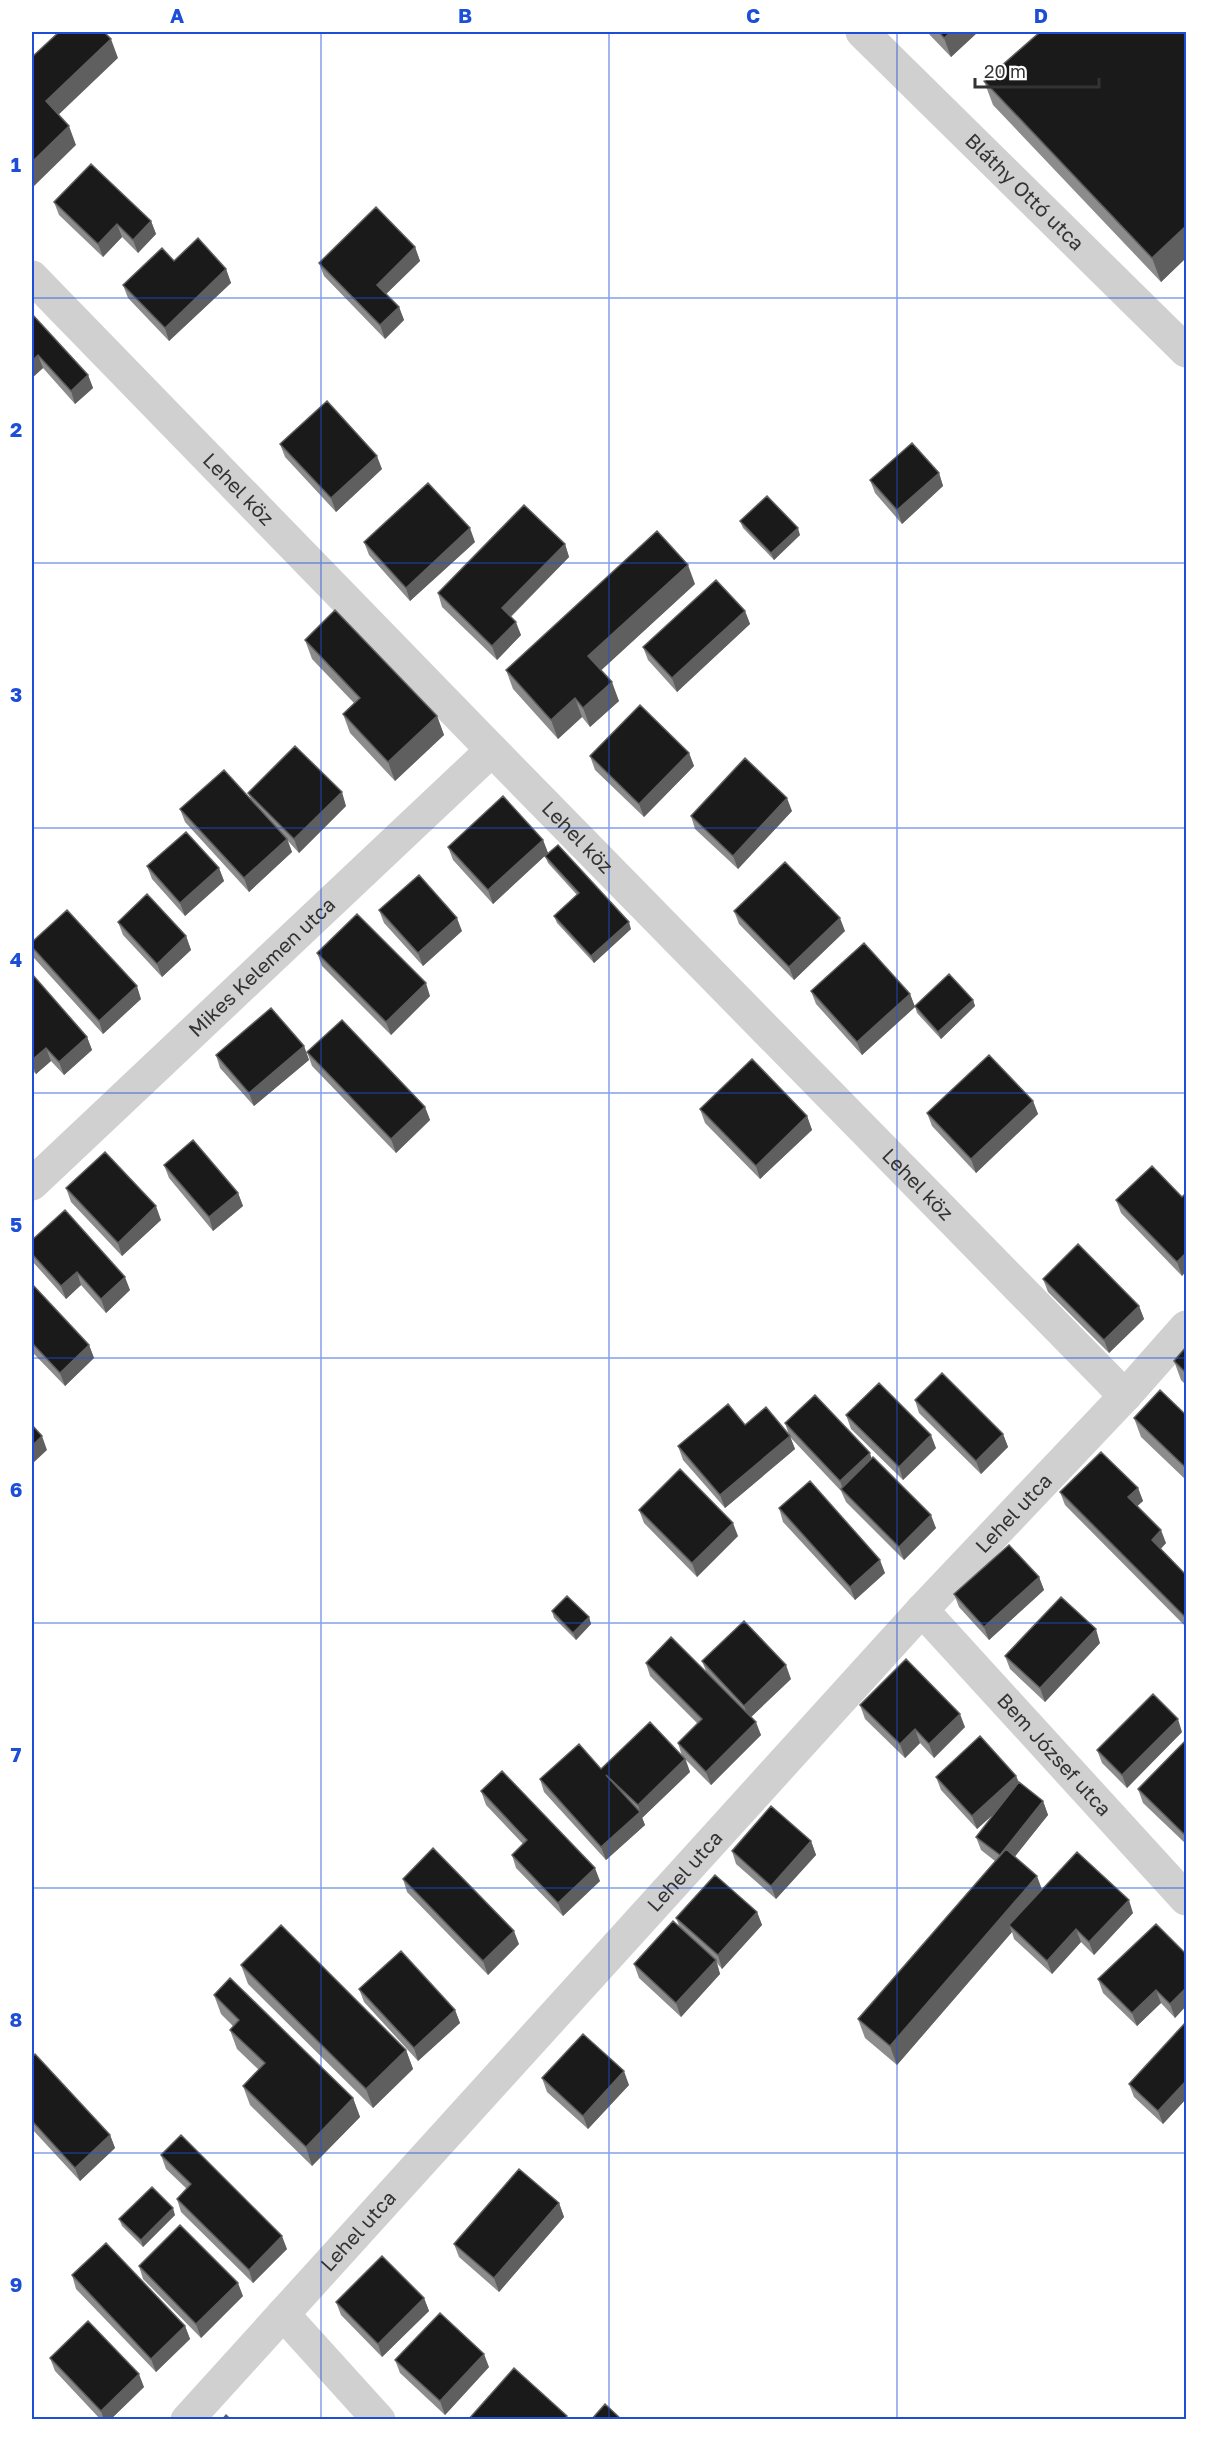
<svg xmlns="http://www.w3.org/2000/svg" width="1218" height="2451" viewBox="0 0 1218 2451" font-family="'Golos Text',sans-serif">
<style>
.lines{fill:none;stroke-linecap:round;stroke-linejoin:round}
.street{stroke:#d0d0d0;stroke-width:33}
.wall{fill:#8c8c8c}
.shaded-wall{fill:#5f5f5f}
.building{fill:#1a1a1a;stroke:#5f5f5f;stroke-width:1.5}
.grid{fill:none;stroke:#1d4ed8;stroke-width:1.5;stroke-opacity:0.55}
.labels{text-anchor:middle;stroke-width:6;stroke-linejoin:round;paint-order:stroke}
.street-label{font-size:20px;fill:#333;stroke:#fff}
.neatline{fill:none;stroke:#1d4ed8;stroke-width:2}
.grid-label{font-size:20px;text-anchor:middle;font-weight:bold;fill:#1d4ed8}
</style>
<rect width="100%" height="100%" fill="#fff"/>
<g class="lines">
<!-- street -->
<g class="street">
<path id="s1" d="M862,32L1186,351"/>
<path id="s2" d="M32,277L492,750L1125,1396"/>
<path id="s3" d="M32,1184L492,750"/>
<path id="s4" d="M922,1610L1186,1899"/>
<path d="M283,2314L379,2420"/>
<path id="s5" d="M187,2420L922,1610L1125,1396L1186,1327"/>
</g>
</g>
<!-- wall -->
<path class="wall" d="M927,32H978L951,57Z
M1186,32V258L1161,282L993,105L984,81Z
M54,202L151,221L156,234L138,253L122,237L103,257L59,215Z
M415,247L420,261L386,294L399,307L404,320L385,339L324,276L319,263Z
M174,261L226,269L231,283L169,341L128,298L123,285Z
M32,314L88,375L93,388L75,404L43,368L32,378Z
M280,444L382,469L336,512L285,457Z
M939,473L943,486L902,524L875,493L870,480Z
M740,521L800,535L774,560L743,528Z
M364,542H475L410,601L369,555Z
M565,544L569,557L511,617L521,635L497,660L442,607L438,593Z
M695,584L601,670L619,701L590,727L582,717L558,739L513,689L506,670Z
M745,611L750,624L677,692L648,660L643,647Z
M305,640L437,716L444,735L395,781L350,733L343,714L354,703L312,659Z
M689,753L694,766L644,817L595,770L590,756Z
M248,793L346,806L299,853L288,841L292,852L249,892L185,822L180,809L251,799Z
M792,811L738,869L695,829L691,816Z
M543,840L548,853L493,904L453,860L448,847Z
M545,856L631,929L594,963L557,923L554,916L577,895L548,863Z
M147,866L219,868L224,881L185,916L152,879Z
M379,910L462,931L423,966L384,923Z
M734,911L845,931L794,980L739,924Z
M118,922L186,936L191,950L162,977L123,935Z
M32,942L141,999L103,1034L34,958L32,952Z
M317,953L430,996L391,1035L322,966Z
M32,974L87,1037L92,1050L64,1075L51,1061L36,1074L32,1070Z
M811,991L910,994L915,1007L862,1055L816,1004Z
M973,1000L975,1006L941,1039L917,1013L915,1006Z
M304,1046L309,1060L254,1106L220,1068L216,1055Z
M307,1052L425,1107L430,1120L396,1153L312,1066Z
M1033,1101L1038,1114L976,1173L932,1126L927,1113Z
M700,1109L807,1116L812,1130L760,1179L705,1123Z
M164,1165L238,1193L243,1206L213,1231L169,1178Z
M66,1188L161,1220L122,1256L71,1202Z
M1186,1193V1271L1182,1276L1121,1213L1116,1200L1182,1197Z
M32,1240L130,1290L106,1313L81,1285L66,1299L32,1261Z
M1043,1279L1139,1306L1144,1319L1109,1353L1048,1292Z
M32,1284L89,1345L94,1358L65,1386L33,1353L32,1354Z
M1186,1347V1385L1181,1380L1174,1361Z
M915,1400L1003,1434L1008,1447L981,1474L919,1413Z
M846,1415L936,1448L903,1480L851,1429Z
M1186,1415V1480L1141,1437L1134,1418Z
M785,1423L871,1458L936,1528L904,1560L846,1502L841,1491L790,1437L795,1449L725,1508L683,1460L678,1446L745,1425L789,1435Z
M1138,1488L1143,1501L1137,1506L1166,1543L1161,1549L1186,1575V1627L1065,1505L1060,1492Z
M779,1508L885,1573L855,1600L783,1522Z
M639,1510L738,1536L697,1577L644,1523Z
M1039,1577L1044,1590L989,1640L959,1607L954,1594Z
M552,1611L589,1617L591,1624L576,1640L554,1618Z
M1100,1643L1045,1702L1010,1669L1005,1656Z
M702,1661L791,1679L751,1717L761,1735L711,1785L686,1760L690,1772L642,1818L645,1825L606,1860L544,1792L540,1779L682,1756L678,1743L698,1724L650,1676L646,1663L706,1671Z
M860,1705L965,1727L934,1758L920,1743L905,1758L865,1719Z
M1182,1732L1127,1788L1102,1763L1097,1750Z
M1186,1740V1844L1143,1803L1138,1789Z
M1016,1776L1019,1782L1043,1801L1048,1815L1014,1857L1042,1890L1133,1913L1094,1955L1081,1942L1052,1974L1014,1939L1012,1932L897,2065L865,2038L858,2019L995,1861L981,1850L976,1837L995,1813L977,1829L941,1790L936,1777Z
M481,1791L600,1881L563,1916L516,1868L512,1855L523,1844L486,1805Z
M811,1841L816,1855L776,1899L736,1864L732,1851Z
M403,1879L519,1944L488,1975L407,1892Z
M757,1912L762,1925L722,1969L717,1963L720,1974L681,2017L639,1978L634,1964L680,1928L676,1918Z
M1186,1954V2006L1175,2018L1161,2003L1137,2026L1103,1993L1098,1979Z
M241,1965L406,2050L413,2069L373,2108L248,1984Z
M359,1989L455,2010L460,2023L418,2061L364,2002Z
M214,1995L353,2098L360,2117L312,2166L250,2105L243,2086L259,2070L237,2049L230,2030L233,2026L221,2014Z
M1186,2022V2099L1163,2124L1134,2097L1129,2084Z
M32,2057L110,2135L115,2148L80,2181L32,2129Z
M542,2078L629,2085L588,2129L547,2092Z
M161,2155L287,2249L253,2283L181,2212L177,2199L187,2189L166,2169Z
M559,2203L564,2217L499,2292L459,2257L454,2244Z
M175,2215L143,2247L122,2226L119,2219Z
M139,2266L243,2296L201,2338L143,2279Z
M72,2275L185,2326L190,2339L156,2372L76,2289Z
M424,2298L429,2311L382,2357L341,2315L336,2302Z
M50,2358L144,2387L110,2420H101L55,2371Z
M395,2360L489,2367L445,2415L400,2373Z"/>
<!-- shaded-wall -->
<path class="shaded-wall" d="M951,32H978L951,57L944,38Z
M111,39L118,58L53,120L46,101Z
M69,126L76,145L32,188V162Z
M151,221L156,234L138,253L133,240Z
M117,224L122,237L103,257L98,244Z
M1186,226V258L1161,282L1152,258Z
M415,247L420,261L382,298L377,285Z
M226,269L231,283L169,341L165,328Z
M399,307L404,320L385,339L380,325Z
M38,355L43,368L32,378V361Z
M88,375L93,388L75,404L71,391Z
M377,456L382,469L336,512L331,498Z
M939,473L943,486L902,524L897,510Z
M470,528L475,542L410,601L406,588Z
M798,528L800,535L774,560L771,553Z
M565,544L569,557L506,621L502,608Z
M688,565L695,584L595,676L588,656Z
M745,611L750,624L677,692L672,678Z
M516,622L521,635L497,660L492,646Z
M612,682L619,701L590,727L583,708Z
M575,698L582,717L558,739L551,720Z
M437,716L444,735L395,781L388,762Z
M689,753L694,766L644,817L639,804Z
M342,792L346,806L299,853L294,839Z
M787,798L792,811L738,869L733,856Z
M287,839L292,852L249,892L244,878Z
M543,840L548,853L493,904L488,890Z
M219,868L224,881L185,916L180,903Z
M457,918L462,931L423,966L418,953Z
M840,918L845,931L794,980L789,967Z
M629,922L631,929L594,963L591,956Z
M186,936L191,950L162,977L157,964Z
M426,983L430,996L391,1035L386,1022Z
M137,986L141,999L103,1034L99,1021Z
M910,994L915,1007L862,1055L857,1042Z
M973,1000L975,1006L941,1039L938,1032Z
M87,1037L92,1050L64,1075L59,1062Z
M304,1046L309,1060L254,1106L249,1093Z
M46,1048L51,1061L36,1074L32,1063V1060Z
M1033,1101L1038,1114L976,1173L971,1159Z
M425,1107L430,1120L396,1153L391,1139Z
M807,1116L812,1130L760,1179L756,1166Z
M238,1193L243,1206L213,1231L209,1217Z
M156,1206L161,1220L122,1256L118,1243Z
M1186,1253V1271L1182,1276L1177,1262Z
M77,1272L81,1285L66,1299L61,1286Z
M125,1277L130,1290L106,1313L101,1299Z
M1139,1306L1144,1319L1109,1353L1104,1340Z
M89,1345L94,1358L65,1386L60,1373Z
M1003,1434L1008,1447L981,1474L976,1461Z
M931,1435L936,1448L903,1480L899,1467Z
M42,1436L47,1450L32,1464V1446Z
M790,1436L795,1449L725,1508L720,1495Z
M870,1453L874,1466L844,1492L840,1481Z
M1138,1488L1143,1501L1133,1510L1128,1497Z
M931,1515L936,1528L904,1560L899,1547Z
M733,1523L738,1536L697,1577L692,1563Z
M1161,1530L1166,1543L1156,1553L1152,1540Z
M880,1560L885,1573L855,1600L850,1587Z
M1039,1577L1044,1590L989,1640L984,1627Z
M589,1617L591,1624L576,1640L573,1633Z
M1096,1629L1100,1643L1045,1702L1040,1688Z
M786,1665L791,1679L749,1719L744,1706Z
M960,1714L965,1727L934,1758L929,1744Z
M1178,1719L1182,1732L1127,1788L1122,1775Z
M756,1722L761,1735L711,1785L706,1772Z
M915,1729L920,1743L905,1758L900,1744Z
M685,1759L690,1772L642,1818L638,1805Z
M1016,1776L1021,1789L977,1829L972,1816Z
M1043,1801L1048,1815L1005,1869L1000,1855Z
M640,1812L645,1825L606,1860L601,1847Z
M811,1841L816,1855L776,1899L771,1886Z
M595,1868L600,1881L563,1916L558,1903Z
M1037,1876L1044,1895L1009,1925L1012,1932L897,2065L890,2046Z
M1129,1900L1133,1913L1094,1955L1089,1942Z
M757,1912L762,1925L722,1969L718,1955Z
M1076,1929L1081,1942L1052,1974L1047,1961Z
M514,1931L519,1944L488,1975L483,1961Z
M716,1960L720,1974L681,2017L676,2003Z
M1186,1988V2006L1175,2018L1170,2004Z
M1156,1990L1161,2003L1137,2026L1132,2013Z
M455,2010L460,2023L418,2061L414,2048Z
M406,2050L413,2069L373,2108L366,2089Z
M624,2071L629,2085L588,2129L583,2116Z
M1186,2081V2099L1163,2124L1158,2111Z
M353,2098L360,2117L312,2166L306,2147Z
M110,2135L115,2148L80,2181L75,2168Z
M559,2203L564,2217L499,2292L494,2278Z
M173,2208L175,2215L143,2247L141,2240Z
M282,2236L287,2249L253,2283L249,2270Z
M238,2283L243,2296L201,2338L196,2324Z
M424,2298L429,2311L382,2357L378,2344Z
M185,2326L190,2339L156,2372L151,2359Z
M484,2354L489,2367L445,2415L440,2401Z
M139,2374L144,2387L110,2420H104L101,2411Z"/>
<!-- building -->
<path class="building" d="M59,32H104L111,39L46,101L69,126L32,162V57Z
M939,32H951L944,38Z
M1040,32H1186V226L1152,258L984,81Z
M91,164L151,221L133,240L117,224L98,244L54,202Z
M376,207L415,247L377,285L399,307L380,325L319,263Z
M198,238L226,269L165,328L123,285L162,248L174,261Z
M32,314L88,375L71,391L38,355L32,361Z
M327,401L377,456L331,498L280,444Z
M912,443L939,473L897,510L870,480Z
M428,483L470,528L406,588L364,542Z
M767,496L798,528L771,553L740,521Z
M524,505L565,544L502,608L516,622L492,646L438,593Z
M657,531L688,565L588,656L612,682L583,708L575,698L551,720L506,670Z
M716,580L745,611L672,678L643,647Z
M335,610L437,716L388,762L343,714L360,698L305,640Z
M640,705L689,753L639,804L590,756Z
M295,746L342,792L294,839L248,793Z
M745,758L787,798L733,856L691,816Z
M224,770L287,839L244,878L180,809Z
M503,796L543,840L488,890L448,847Z
M186,832L219,868L180,903L147,866Z
M558,845L629,922L591,956L554,916L579,893L545,856Z
M785,862L840,918L789,967L734,911Z
M419,875L457,918L418,953L379,910Z
M147,894L186,936L157,964L118,922Z
M67,910L137,986L99,1021L32,947V942Z
M357,914L426,983L386,1022L317,953Z
M864,943L910,994L857,1042L811,991Z
M32,974L87,1037L59,1062L46,1048L32,1060Z
M949,974L973,1000L938,1032L915,1006Z
M271,1008L304,1046L249,1093L216,1055Z
M342,1020L425,1107L391,1139L307,1052Z
M989,1055L1033,1101L971,1159L927,1113Z
M752,1059L807,1116L756,1166L700,1109Z
M193,1140L238,1193L209,1217L164,1165Z
M105,1152L156,1206L118,1243L66,1188Z
M1152,1166L1182,1197L1186,1193V1253L1177,1262L1116,1200Z
M65,1210L125,1277L101,1299L77,1272L61,1286L32,1254V1240Z
M1078,1244L1139,1306L1104,1340L1043,1279Z
M32,1284L89,1345L60,1373L32,1343Z
M1186,1347V1373L1174,1361Z
M942,1373L1003,1434L976,1461L915,1400Z
M879,1383L931,1435L899,1467L846,1415Z
M1160,1390L1186,1415V1468L1134,1418Z
M815,1395L870,1453L840,1481L785,1423Z
M728,1404L745,1425L766,1407L790,1436L720,1495L678,1446Z
M32,1425L42,1436L32,1446Z
M1101,1452L1138,1488L1128,1497L1161,1530L1152,1540L1186,1575V1618L1060,1492Z
M873,1457L931,1515L899,1547L841,1489Z
M680,1469L733,1523L692,1563L639,1510Z
M810,1481L880,1560L850,1587L779,1508Z
M1009,1545L1039,1577L984,1627L954,1594Z
M567,1596L589,1617L573,1633L552,1611Z
M1061,1597L1096,1629L1040,1688L1005,1656Z
M744,1621L786,1665L744,1706L702,1661Z
M671,1637L756,1722L706,1772L678,1743L702,1719L646,1663Z
M906,1659L960,1714L929,1744L915,1729L900,1744L860,1705Z
M1153,1694L1178,1719L1122,1775L1097,1750Z
M650,1722L685,1759L638,1805L606,1775L640,1812L601,1847L540,1779L579,1744L601,1769Z
M980,1736L1016,1776L972,1816L936,1777Z
M1186,1740V1836L1138,1789Z
M502,1771L595,1868L558,1903L512,1855L527,1840L481,1791Z
M1019,1782L1043,1801L1000,1855L976,1837Z
M771,1806L811,1841L771,1886L732,1851Z
M433,1848L514,1931L483,1961L403,1879Z
M1006,1849L1037,1876L890,2046L858,2019Z
M1077,1852L1129,1900L1089,1942L1076,1929L1047,1961L1009,1925Z
M715,1875L757,1912L718,1955L676,1918Z
M673,1921L716,1960L676,2003L634,1964Z
M1156,1924L1186,1954V1988L1170,2004L1156,1990L1132,2013L1098,1979Z
M281,1925L406,2050L366,2089L241,1965Z
M401,1951L455,2010L414,2048L359,1989Z
M230,1978L353,2098L306,2147L243,2086L265,2063L230,2030L239,2020L214,1995Z
M1186,2022V2081L1158,2111L1129,2084Z
M583,2034L624,2071L583,2116L542,2078Z
M35,2054L110,2135L75,2168L32,2121V2057Z
M181,2135L282,2236L249,2270L177,2199L191,2184L161,2155Z
M519,2169L559,2203L494,2278L454,2244Z
M152,2187L173,2208L141,2240L119,2219Z
M180,2225L238,2283L196,2324L139,2266Z
M106,2243L185,2326L151,2359L72,2275Z
M382,2256L424,2298L378,2344L336,2302Z
M440,2313L484,2354L440,2401L395,2360Z
M88,2321L139,2374L101,2411L50,2358Z
M514,2368L567,2416L563,2420H468Z
M605,2404L622,2420H591Z
M226,2415L231,2420H222Z"/>
<!-- grid -->
<path class="grid" d="M321,32V2420M609,32V2420M897,32V2420M32,298H1186M32,563H1186M32,828H1186M32,1093H1186M32,1358H1186M32,1623H1186M32,1888H1186M32,2153H1186"/>
<g class="labels">
<!-- street labels -->
<g class="street-label">
<text dy="7" stroke="none"><textPath href="#s1" startOffset="228">Bláthy Ottó utca</textPath></text>
<text dy="7" stroke="none"><textPath href="#s2" startOffset="296">Lehel köz</textPath></text>
<text dy="7" stroke="none"><textPath href="#s2" startOffset="782">Lehel köz</textPath></text>
<text dy="7" stroke="none"><textPath href="#s3" startOffset="316">Mikes Kelemen utca</textPath></text>
<text dy="7" stroke="none"><textPath href="#s2" startOffset="1268">Lehel köz</textPath></text>
<text dy="7" stroke="none"><textPath href="#s5" startOffset="1227">Lehel utca</textPath></text>
<text dy="7" stroke="none"><textPath href="#s4" startOffset="196">Bem József utca</textPath></text>
<text dy="7" stroke="none"><textPath href="#s5" startOffset="741">Lehel utca</textPath></text>
<text dy="7" stroke="none"><textPath href="#s5" startOffset="255">Lehel utca</textPath></text>
</g>
</g>
<!-- border -->
<rect width="1218" height="2451" fill="none" stroke="#ffffff" stroke-width="66"/>
<!-- scale -->
<path d="M975 78v9h124v-9" fill="none" stroke="#333333" stroke-width="3"/>
<text x="984" y="78" font-size="18" fill="#333333" stroke="#ffffff" stroke-width="4.5" paint-order="stroke">20 m</text>
<rect x="33" y="33" width="1152" height="2385" class="neatline"/>
<g class="grid-label">
<text x="177" y="23">A</text>
<text x="465" y="23">B</text>
<text x="753" y="23">C</text>
<text x="1041" y="23">D</text>
<text x="16" y="172">1</text>
<text x="16" y="437">2</text>
<text x="16" y="702">3</text>
<text x="16" y="967">4</text>
<text x="16" y="1232">5</text>
<text x="16" y="1497">6</text>
<text x="16" y="1762">7</text>
<text x="16" y="2027">8</text>
<text x="16" y="2292">9</text>
</g>
</svg>
